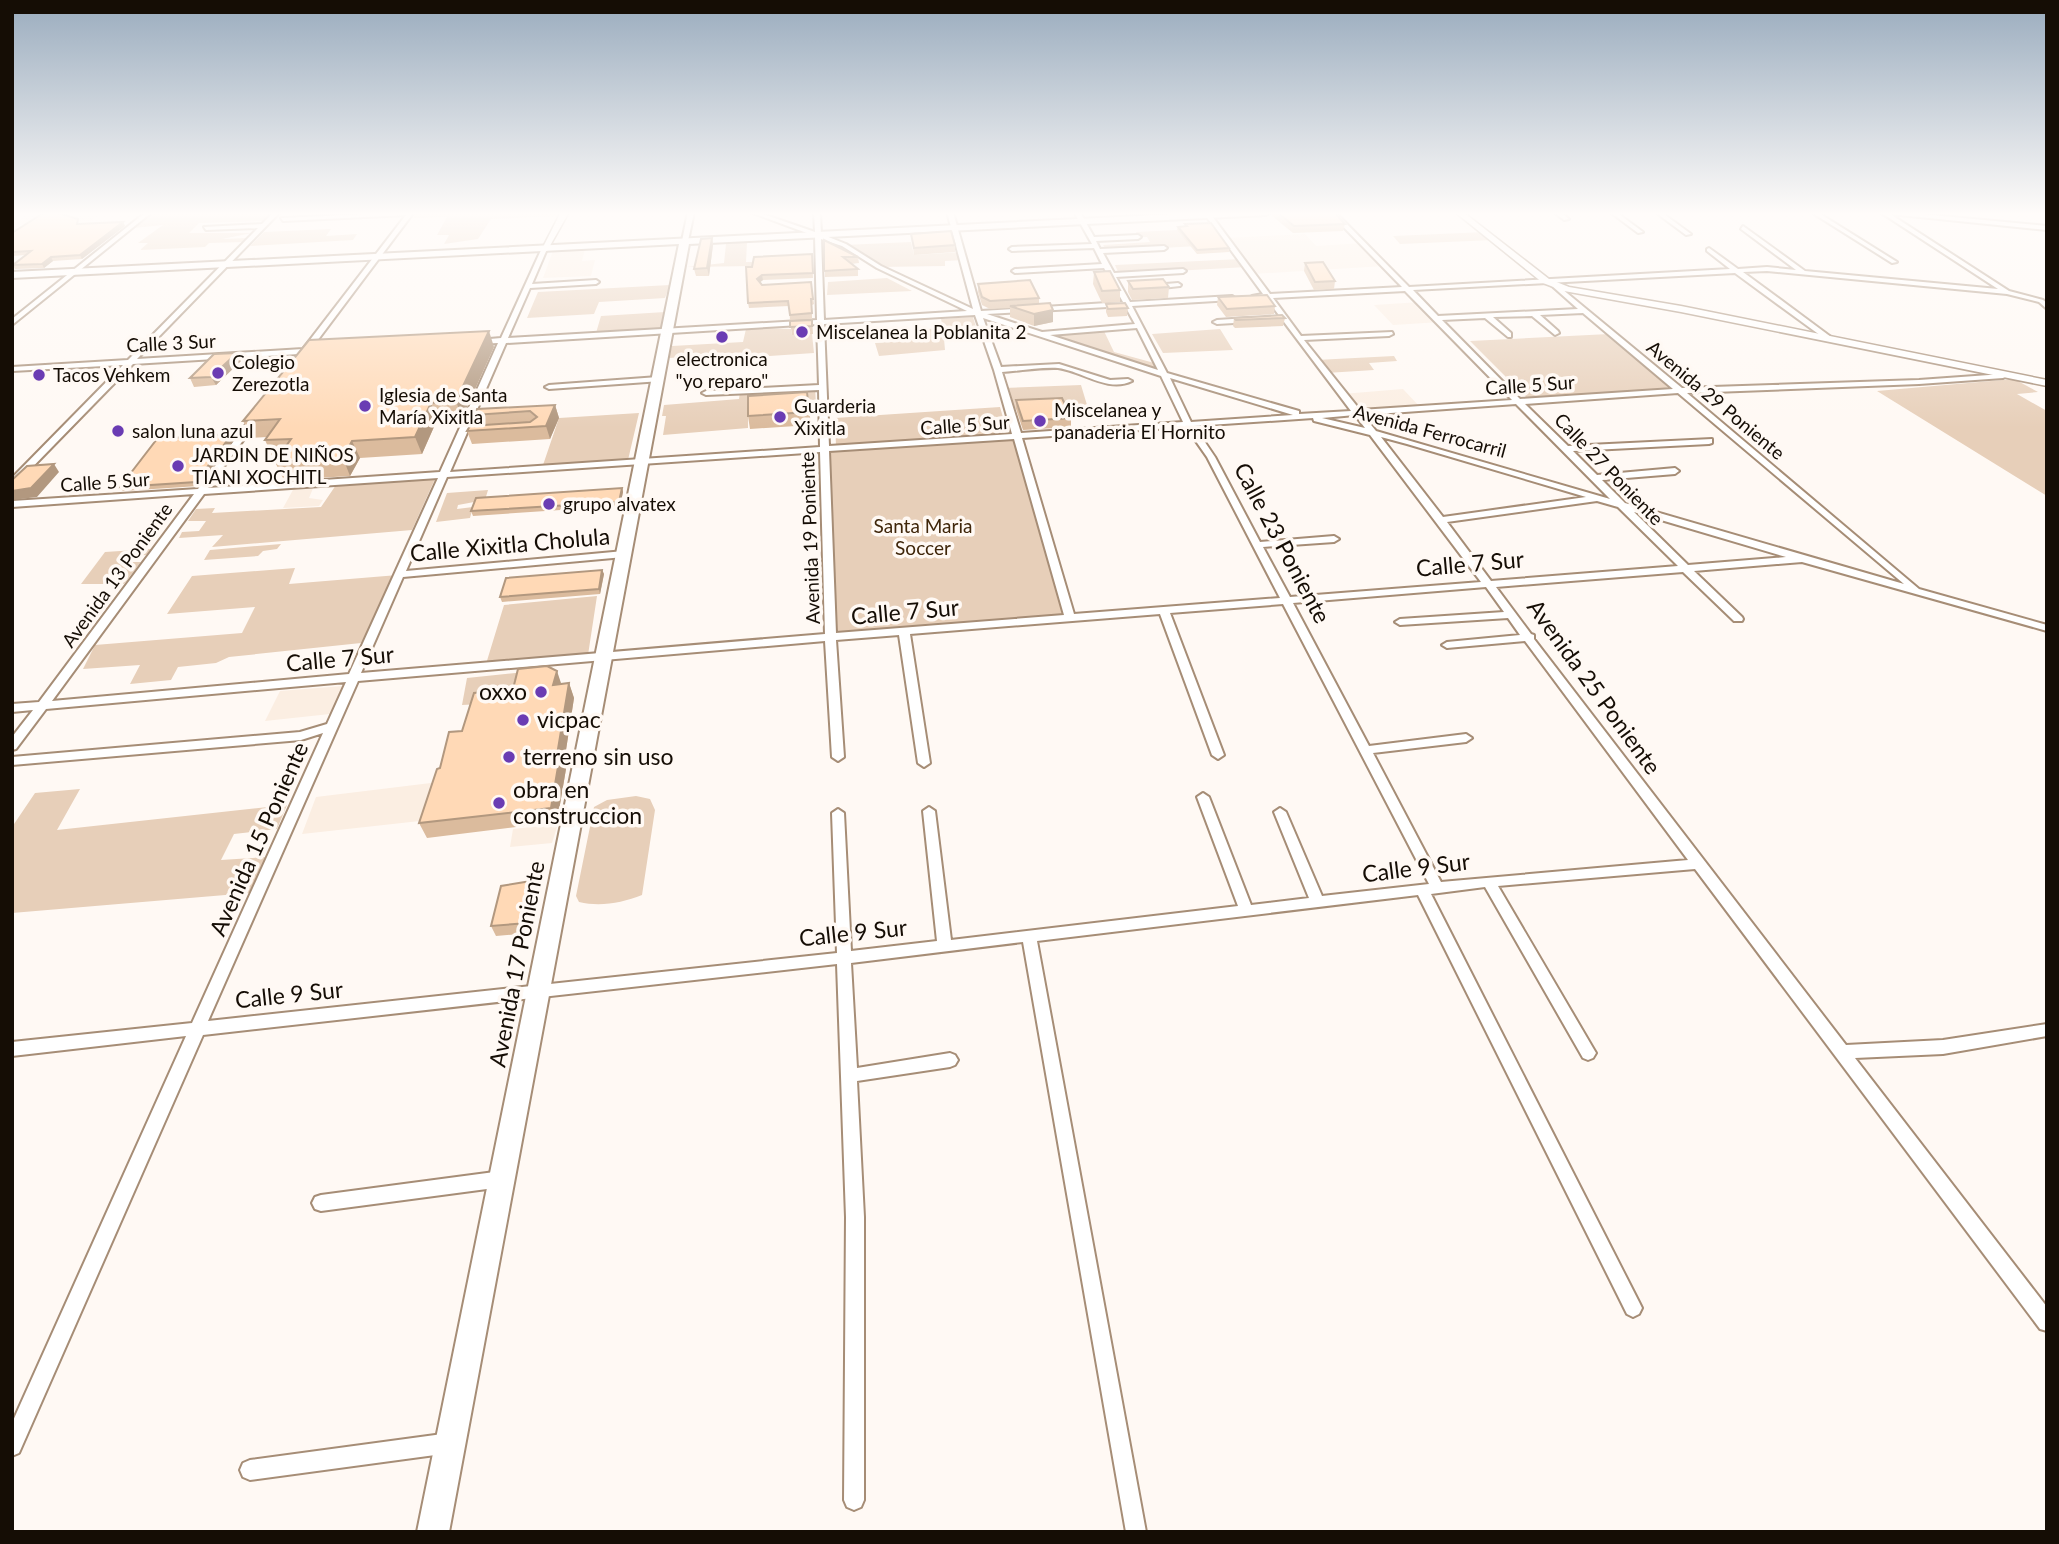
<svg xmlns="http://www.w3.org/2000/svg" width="2059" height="1544" viewBox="0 0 2059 1544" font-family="Lato,sans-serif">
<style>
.built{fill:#fbeee2}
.green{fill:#e7cfb9}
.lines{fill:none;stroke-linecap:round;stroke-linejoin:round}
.minor-casing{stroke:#a68d76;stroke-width:4}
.tertiary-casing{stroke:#a68d76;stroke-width:3}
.secondary-casing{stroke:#a68d76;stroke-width:4}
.minor{fill:#fff;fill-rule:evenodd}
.tertiary{fill:#fff;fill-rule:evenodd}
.secondary{fill:#fff;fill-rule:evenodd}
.wall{fill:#dbbb9d}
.shaded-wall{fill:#b2987f}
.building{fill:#ffd9b6;stroke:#b2987f;stroke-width:2}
.poi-dot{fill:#6a3cb3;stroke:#fff9f4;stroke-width:2.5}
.labels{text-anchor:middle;stroke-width:7;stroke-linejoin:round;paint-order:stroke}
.far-poi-label{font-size:19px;fill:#150d05;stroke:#fff9f4;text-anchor:start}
.far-street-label{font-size:19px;fill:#150d05;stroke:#fff9f4}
.far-park-label{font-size:19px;fill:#3f260a;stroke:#fff9f4}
.street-label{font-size:23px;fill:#150d05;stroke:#fff9f4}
.poi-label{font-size:23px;fill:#150d05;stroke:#fff9f4;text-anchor:start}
</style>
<rect width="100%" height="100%" fill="#fff9f4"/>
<!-- built -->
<path class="built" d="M31,212H144L97,216L91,221L13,225Z
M1305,234L1316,246L1363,243L1385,266L1252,274L1225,238Z
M585,249L582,261L595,260L591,276L543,278L553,251Z
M1420,302L1441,322L1393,325L1374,305Z
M1403,389L1421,408L1356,412L1342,394Z
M314,486L309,498L323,500L319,506L283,508L294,488Z
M343,686L330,714L265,721L280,691Z
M439,782L429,820L302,834L316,797Z
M558,824L552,843L510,847L513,829Z"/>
<!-- green -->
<path class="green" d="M153,212H274L265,221L199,223L189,233H252L222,239L247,238L243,242L209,243L205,247L140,250L148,243H138L163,225L133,228Z
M417,212H559L557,216L491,219L478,239L444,244L449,235H437L447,217L413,218Z
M331,229L326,236L357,234L353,240L250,246L264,232Z
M1177,230L1198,246L1107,251L1103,245L1150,242L1147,237H1138L1136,232Z
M1485,232L1494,240L1400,244L1393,236Z
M747,242L746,262H755L754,266L687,267L724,263L726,244Z
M911,242L914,255L962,252L964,260L945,261V266L879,267L844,245Z
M1241,259L1247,267L1119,274L1115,265Z
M887,278L912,291L827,295L828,282Z
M670,285L665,298L599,302L594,314L527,318L538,292Z
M665,312L661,329L596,333L601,316Z
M973,317L979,337L944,339L945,350L879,356L875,343L916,340L914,330L943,328L941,319Z
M766,328L791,329L792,335L812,334L814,353L742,358V353L669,358L672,346L743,342L746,329Z
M1103,329L1114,352L1158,364L1163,374L1038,334Z
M1220,329L1233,350L1163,353L1152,334Z
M1609,334L1676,389L1527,398L1470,341Z
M1394,356L1397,361L1369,363L1374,370L1326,373L1316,360Z
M2014,379L2038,392L2017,394L2047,411V496L1877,391Z
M1081,385L1087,405L1009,409L1003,388Z
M815,388L816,404L748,408V428L663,435L666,416H662L664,405L739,399L740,392Z
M1000,407L1008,435L836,446L835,418Z
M639,413L628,460L543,465L559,418Z
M1017,437L1070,618L831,639L825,450Z
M435,479L412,530L212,547L223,535L179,538L182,532L199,531L206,521H188L196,509L215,508L212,513L321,507L336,485Z
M488,490L485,500L458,505L457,509L473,507L470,518L436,522L447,493Z
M281,544L277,549L263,551L258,556L204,560L210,550Z
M151,549L146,555L136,556L132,562H141L124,584H81L105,552Z
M295,568L289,584L398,575L361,643L229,657L216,663L178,667L171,680L130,684L140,665L83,669L95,645L242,633L255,607L167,614L192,576Z
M597,596L588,655L486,664L504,605Z
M525,672L518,702L462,705L467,678Z
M80,789L57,830L287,805L277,829L234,834L221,860L266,857L249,893L12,913V827L35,793Z
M636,796L650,799L655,810L642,895C622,903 600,907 579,902L576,896L594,807L607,800Z"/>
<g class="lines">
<!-- minor casing -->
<g class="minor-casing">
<path id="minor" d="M146,212H152L12,325V319Z
M274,212H280L137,359L303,349L406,215L283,221L281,218L414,212L311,349H316V353L133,364L15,485L12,486V478L123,365L12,371V367L128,360L258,228L206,230L204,227L262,224Z
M688,212H694L688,241L685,243L682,241Z
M750,212H757L815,232L814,212H820L821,234L846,244L881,266L973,309L947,212H953L981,311L1123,302L1104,268L1015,273L1012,271L1015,269L1102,264L1094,248L1012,251L1009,249L1012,247L1092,244L1074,212H1080L1094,237L1138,235L1141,237L1138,239L1096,241L1100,249L1164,246L1167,248L1164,250L1103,253L1114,273L1183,269L1186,271L1183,273L1116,277L1130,302L1232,296L1235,298L1232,300L1132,306L1167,373L1299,411V414L1351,411L1266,298H1252V296L1263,294L1203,212H1209L1270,294L1402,287L1329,212H1335L1409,287L1730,269L1707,251V249L1709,248L1738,269L1767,267L1796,270L1741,229L1743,226L1805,271L1998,289L1880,212H1900L2047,226V230L1890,214L2009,291L2043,300L2047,303V309L2039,302L2007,294L1767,271L1743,272L1831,337L1832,339L1828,341L1735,273L1413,290L1438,316L1578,309L1551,285L1556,284L1682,388L1919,380L2003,374L2007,376L2003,378L1919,384L1687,393L1919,589L2047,625V631L1802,562L1694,571L1742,617L1743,619L1742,621H1734L1683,572L1496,587L1531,634L1534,635V639L1846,1045L1943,1040L2047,1024V1036L1943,1054L1855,1058L2047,1307V1331L2040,1329L1695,869L1498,886L1593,1048L1596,1053L1593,1058L1588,1060L1583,1058L1485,887L1431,894L1639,1302L1642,1308L1639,1314L1633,1317L1627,1314L1418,895L1037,941L1146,1532H1126L1023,942L851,963L857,1068L950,1053L955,1055L958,1060L955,1065L950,1067L857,1081L864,1217V1500L861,1507L854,1510L847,1507L844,1500L846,1217L837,964L203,1035L19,1453L12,1456V1423L186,1036L12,1056V1042L192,1023L323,733L301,740L12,765V757L300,732L327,724L346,682L46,709L16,749L12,750V737L33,710L12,712V704L39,702L194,494L12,507V501L198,489L254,414H257L261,416L208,488L440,472L498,343L478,344L474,342L478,340L501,338L542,248L547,249L532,284L596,280L599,282L596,284L530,288L508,338L817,320L815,236ZM821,239L842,246L877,268L967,311L824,320ZM1405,291L1512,400L1360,410L1304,340L1389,336L1393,334L1392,332L1301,336L1273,298ZM1125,306L1135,324L1042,332L987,314ZM1583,313L1673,389L1520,399L1442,320L1485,318L1508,337H1511V333L1493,317L1532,316L1555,335L1559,333L1558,331L1540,315ZM975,315L994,370L1012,434L829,446L824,324ZM983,318L1161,376L1183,422L1021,433L1002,372C1020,371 1040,367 1058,368C1082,371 1108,393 1132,381L1128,379L1110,380L1059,364L1001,367ZM817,324L819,385L706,391L702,393L706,395L819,390L820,447L450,472L506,343ZM1137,328L1158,370L1050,335ZM1170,378L1293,415L1191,422ZM1678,393L1904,584L1625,503L1602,480L1675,474L1679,471L1675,468L1597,475L1573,451L1709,444L1712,443V439L1568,446L1525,404ZM1516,404L1610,499L1376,431L1363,415ZM1355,415L1365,428L1322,418ZM1313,418L1314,421L1370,435L1481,582L1290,597L1263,547L1334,542L1339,539L1334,536L1260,542L1215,457L1194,426ZM1186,427L1207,457L1280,598L1074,614L1022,438ZM1381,437L1407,444L1586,497L1443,517ZM1014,439L1064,615L836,633L829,451ZM820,452L825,634L361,673L403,577L624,557L629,554L624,551L406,571L447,477ZM438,478L349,674L52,701L204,494ZM1597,501L1618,507L1678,566L1491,581L1447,522ZM1634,512L1786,557L1688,565ZM1486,587L1504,612L1400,619L1395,622L1400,625L1508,618L1520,635L1447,642L1442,645L1447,648L1525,641L1688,860L1441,882L1373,753L1466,742L1472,738L1466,734L1369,746L1293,603ZM1283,604L1429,884L1322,896L1286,812L1280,808L1274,812L1309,898L1251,905L1209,797L1203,793L1197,797L1238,906L951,940L935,811L929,807L923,811L937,941L851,951L844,813L838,809L832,813L837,953L208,1021L358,681L825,641L832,757L838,761L844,757L836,640L899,635L918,763L924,767L930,763L910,634L1160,614L1212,755L1218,759L1224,755L1170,613Z
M1554,212H1560L1569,219L1564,220Z
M1610,212H1616L1643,232L1638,233Z
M1655,212H1661L1691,234L1686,235Z
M1811,212H1817L1897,262L1892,263Z
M1178,283L1181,285L1180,286L1153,289L1150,287L1153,285Z
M1248,318H1251V322L1217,324L1213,322L1217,320Z
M658,377L662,379L661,381L549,389L545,387L549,385Z
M502,1171L508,1173L510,1179L508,1185L502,1187L321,1211L315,1209L312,1203L315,1197L321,1195Z
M450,1433L457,1436L460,1443L457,1450L450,1453L250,1480L243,1477L240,1470L243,1463L250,1460Z"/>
</g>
<!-- tertiary casing -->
<g class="tertiary-casing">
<path id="tertiary" d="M561,212H569L547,251H541Z
M1455,212H1463L1549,279L1569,287L1681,306L2047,380V386L1681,312L1564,291L1543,283Z"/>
</g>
<!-- secondary casing -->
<g class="secondary-casing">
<path id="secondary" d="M1219,212H1271L1266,215L689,244L449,1532H417L679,244L12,278V272Z"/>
</g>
<!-- minor -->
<use href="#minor" class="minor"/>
<!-- tertiary -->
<use href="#tertiary" class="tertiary"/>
<!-- secondary -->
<use href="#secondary" class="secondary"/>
</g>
<!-- wall -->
<path class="wall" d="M1272,212H1334L1345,224L1343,231L1293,233L1271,215Z
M123,222L125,226L82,259L53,261L44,268L15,269L13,265L26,255L12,256V233L80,223V224Z
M1185,224L1229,248V252L1197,254L1177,230L1178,227L1185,226Z
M911,234L955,245V252L914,255Z
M712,238L713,245L709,276H696L694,269Z
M824,240L858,257L859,263L851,264L858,269V276L825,277Z
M812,254L813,278L763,280L760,282L762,285L811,282L814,304L812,305V319L790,320L789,306L749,308L748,303L752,267Z
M1305,263L1335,281L1334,289L1314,290L1304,271Z
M1094,272L1120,290V302L1102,303L1093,284Z
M1128,281L1169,287L1168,298L1132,300L1128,292Z
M978,284L1039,298V304L1053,310V322L1034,326L1010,317V308L990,309L982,305L978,292Z
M1218,297L1275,306L1274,314L1226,317L1217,305Z
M1106,304L1128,308L1127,316L1108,317L1106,312Z
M1234,318H1285L1283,326L1235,328L1233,326Z
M812,320L813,334L792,335L790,321Z
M494,347L462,418L437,420L422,454L360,458L350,476L284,480L275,462L278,457L273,458L265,440L267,437L252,438L243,421Z
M241,361L216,385L194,387L190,378Z
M807,392L811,425L750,429L748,416Z
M1016,400L1071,418V427L1023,430L1016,409Z
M555,405L559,418L550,439L472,444L467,431L478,425L474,415Z
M232,434L234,439L199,486L123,491L120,487Z
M622,488L623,492L620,506L473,516L471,511Z
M602,570L604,574L600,594L502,602L500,597Z
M569,683L574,698L564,763L566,769L557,822L427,838L419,823L440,768L562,684Z
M537,880L541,890L533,933L496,936L491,926Z"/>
<!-- shaded-wall -->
<path class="shaded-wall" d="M123,222L125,226L82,259L80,255Z
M712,238L713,245L709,276L707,268Z
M51,257L53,261L44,268L42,264Z
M762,275L763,280L758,284L757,279Z
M1053,310V322L1034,326V314Z
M489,331L494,347L462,418L456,401Z
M237,353L241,361L216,385L211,377Z
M431,403L437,420L422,454L415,437Z
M555,405L559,418L550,439L546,426Z
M232,434L234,439L199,486L196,482Z
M352,441L360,458L350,476L343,458Z
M54,464L59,472L37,497L12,500V491Z
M622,488L623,492L620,506L619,502Z
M602,570L604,574L600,594L599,589Z
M557,671L562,686L553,685Z
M569,683L574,698L564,763L566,769L557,822L551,808L557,755Z
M537,880L541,890L533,933L528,923Z"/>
<!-- building -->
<path class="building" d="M45,212H55L78,219L77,224L123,222L80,255L51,257L42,264L13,265L31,251L12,252V233Z
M1277,212H1334L1345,224L1294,226Z
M1211,223L1229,248L1197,250L1178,227L1187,226L1185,224Z
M951,231L955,245L914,248L911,234Z
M712,238L707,268L694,269L701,239Z
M824,240L858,257H843L858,269L824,271Z
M812,254L813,273L762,275L757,279L762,285L811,282L813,299H811L812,313L790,315L788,301L748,303L746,267H752L754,257Z
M1323,262L1335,281L1315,282L1305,263Z
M1110,271L1120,290L1102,291L1094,272Z
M1163,279L1169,287L1133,289L1128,281Z
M1030,280L1039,298L990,301L982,297L978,284Z
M1267,295L1275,306L1227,309L1218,297Z
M1050,303L1053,310L1034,314L1010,306Z
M1125,303L1128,308L1108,309L1106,304Z
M1282,315L1285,318L1236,320L1234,318Z
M812,320V326L790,327V321Z
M489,331L456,401L431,403L415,437L352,441L343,458L275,462L291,439L265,440L280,419L243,421L309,340Z
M237,353L211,377L190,378L214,354Z
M807,392L809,412L748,416V396Z
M1062,398L1071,418L1023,421L1016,400Z
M555,405L546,426L467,431L470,426L530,422L537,417L530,411L474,415L477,409Z
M232,434L196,482L120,487L157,439Z
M54,464L31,488L12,491V480L27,466Z
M622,488L619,502L471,511L476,498Z
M602,570L599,589L500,597L506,578Z
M547,666L557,671L553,685L569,683L557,755H560L551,808L419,823L437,769L440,768L449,732L462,731L474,693L513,689L518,669Z
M537,880L528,923L491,926L501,886Z"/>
<!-- sky -->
<linearGradient id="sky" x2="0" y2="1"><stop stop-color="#9aacbe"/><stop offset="0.5" stop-color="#fffcfa"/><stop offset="1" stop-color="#fffcfa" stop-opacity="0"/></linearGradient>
<rect width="2059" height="428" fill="url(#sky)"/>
<!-- markers -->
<g class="poi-dot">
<circle cx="802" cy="332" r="7"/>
<circle cx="722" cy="337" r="7"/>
<circle cx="218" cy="373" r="7"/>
<circle cx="39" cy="375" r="7"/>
<circle cx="365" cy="406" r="7"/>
<circle cx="780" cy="417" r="7"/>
<circle cx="1040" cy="421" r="7"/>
<circle cx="118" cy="431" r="7"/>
<circle cx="178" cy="466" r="7"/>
<circle cx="549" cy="504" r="7"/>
<circle cx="541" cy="692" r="7"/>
<circle cx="523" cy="720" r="7"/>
<circle cx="509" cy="757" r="7"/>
<circle cx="499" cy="803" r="7"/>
</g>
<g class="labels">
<!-- far-poi labels -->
<g class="far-poi-label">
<text x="816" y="339">Miscelanea la Poblanita 2</text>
<text x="722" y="366" text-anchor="middle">electronica<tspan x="722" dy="22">"yo reparo"</tspan></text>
<text x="232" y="369">Colegio<tspan x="232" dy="22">Zerezotla</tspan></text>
<text x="53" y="382">Tacos Vehkem</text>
<text x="379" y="402">Iglesia de Santa<tspan x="379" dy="22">María Xixitla</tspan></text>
<text x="794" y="413">Guarderia<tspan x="794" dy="22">Xixitla</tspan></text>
<text x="1054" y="417">Miscelanea y<tspan x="1054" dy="22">panaderia El Hornito</tspan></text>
<text x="132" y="438">salon luna azul</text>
<text x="192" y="462">JARDIN DE NIÑOS<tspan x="192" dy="22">TIANI XOCHITL</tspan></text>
<text x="563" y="511">grupo alvatex</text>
</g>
<!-- far-street labels -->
<g class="far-street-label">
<text transform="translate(171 343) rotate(-3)" y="7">Calle 3 Sur</text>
<text transform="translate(1530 385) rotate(-4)" y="7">Calle 5 Sur</text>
<text transform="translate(1716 400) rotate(40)" y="7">Avenida 29 Poniente</text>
<text transform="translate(965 425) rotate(-4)" y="7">Calle 5 Sur</text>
<text transform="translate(1430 431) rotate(15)" y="7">Avenida Ferrocarril</text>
<text transform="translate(1609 469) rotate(46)" y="7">Calle 27 Poniente</text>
<text transform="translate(105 482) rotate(-4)" y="7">Calle 5 Sur</text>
<text transform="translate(810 538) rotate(-92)" y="7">Avenida 19 Poniente</text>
<text transform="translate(117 575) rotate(-54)" y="7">Avenida 13 Poniente</text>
</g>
<!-- far-park labels -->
<g class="far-park-label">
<text x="923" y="533">Santa Maria<tspan x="923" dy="22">Soccer</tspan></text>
</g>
<!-- street labels -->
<g class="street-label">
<text transform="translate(1282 543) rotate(62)" y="8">Calle 23 Poniente</text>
<text transform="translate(510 545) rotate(-5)" y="8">Calle Xixitla Cholula</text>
<text transform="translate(1470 564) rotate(-5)" y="8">Calle 7 Sur</text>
<text transform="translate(905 612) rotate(-5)" y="8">Calle 7 Sur</text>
<text transform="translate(340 659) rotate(-5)" y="8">Calle 7 Sur</text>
<text transform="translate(1594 687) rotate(54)" y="8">Avenida 25 Poniente</text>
<text transform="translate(259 839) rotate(-66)" y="8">Avenida 15 Poniente</text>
<text transform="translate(1416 868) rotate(-7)" y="8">Calle 9 Sur</text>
<text transform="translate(853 933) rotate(-6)" y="8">Calle 9 Sur</text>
<text transform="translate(517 964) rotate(-79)" y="8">Avenida 17 Poniente</text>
<text transform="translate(289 995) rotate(-6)" y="8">Calle 9 Sur</text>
</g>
<!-- poi labels -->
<g class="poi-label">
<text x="527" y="700" text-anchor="end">oxxo</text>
<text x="537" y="728">vicpac</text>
<text x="523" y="765">terreno sin uso</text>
<text x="513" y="798">obra en<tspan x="513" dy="26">construccion</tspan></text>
</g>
</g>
<!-- border -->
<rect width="2059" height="1544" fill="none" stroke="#150d05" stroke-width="28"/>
</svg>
